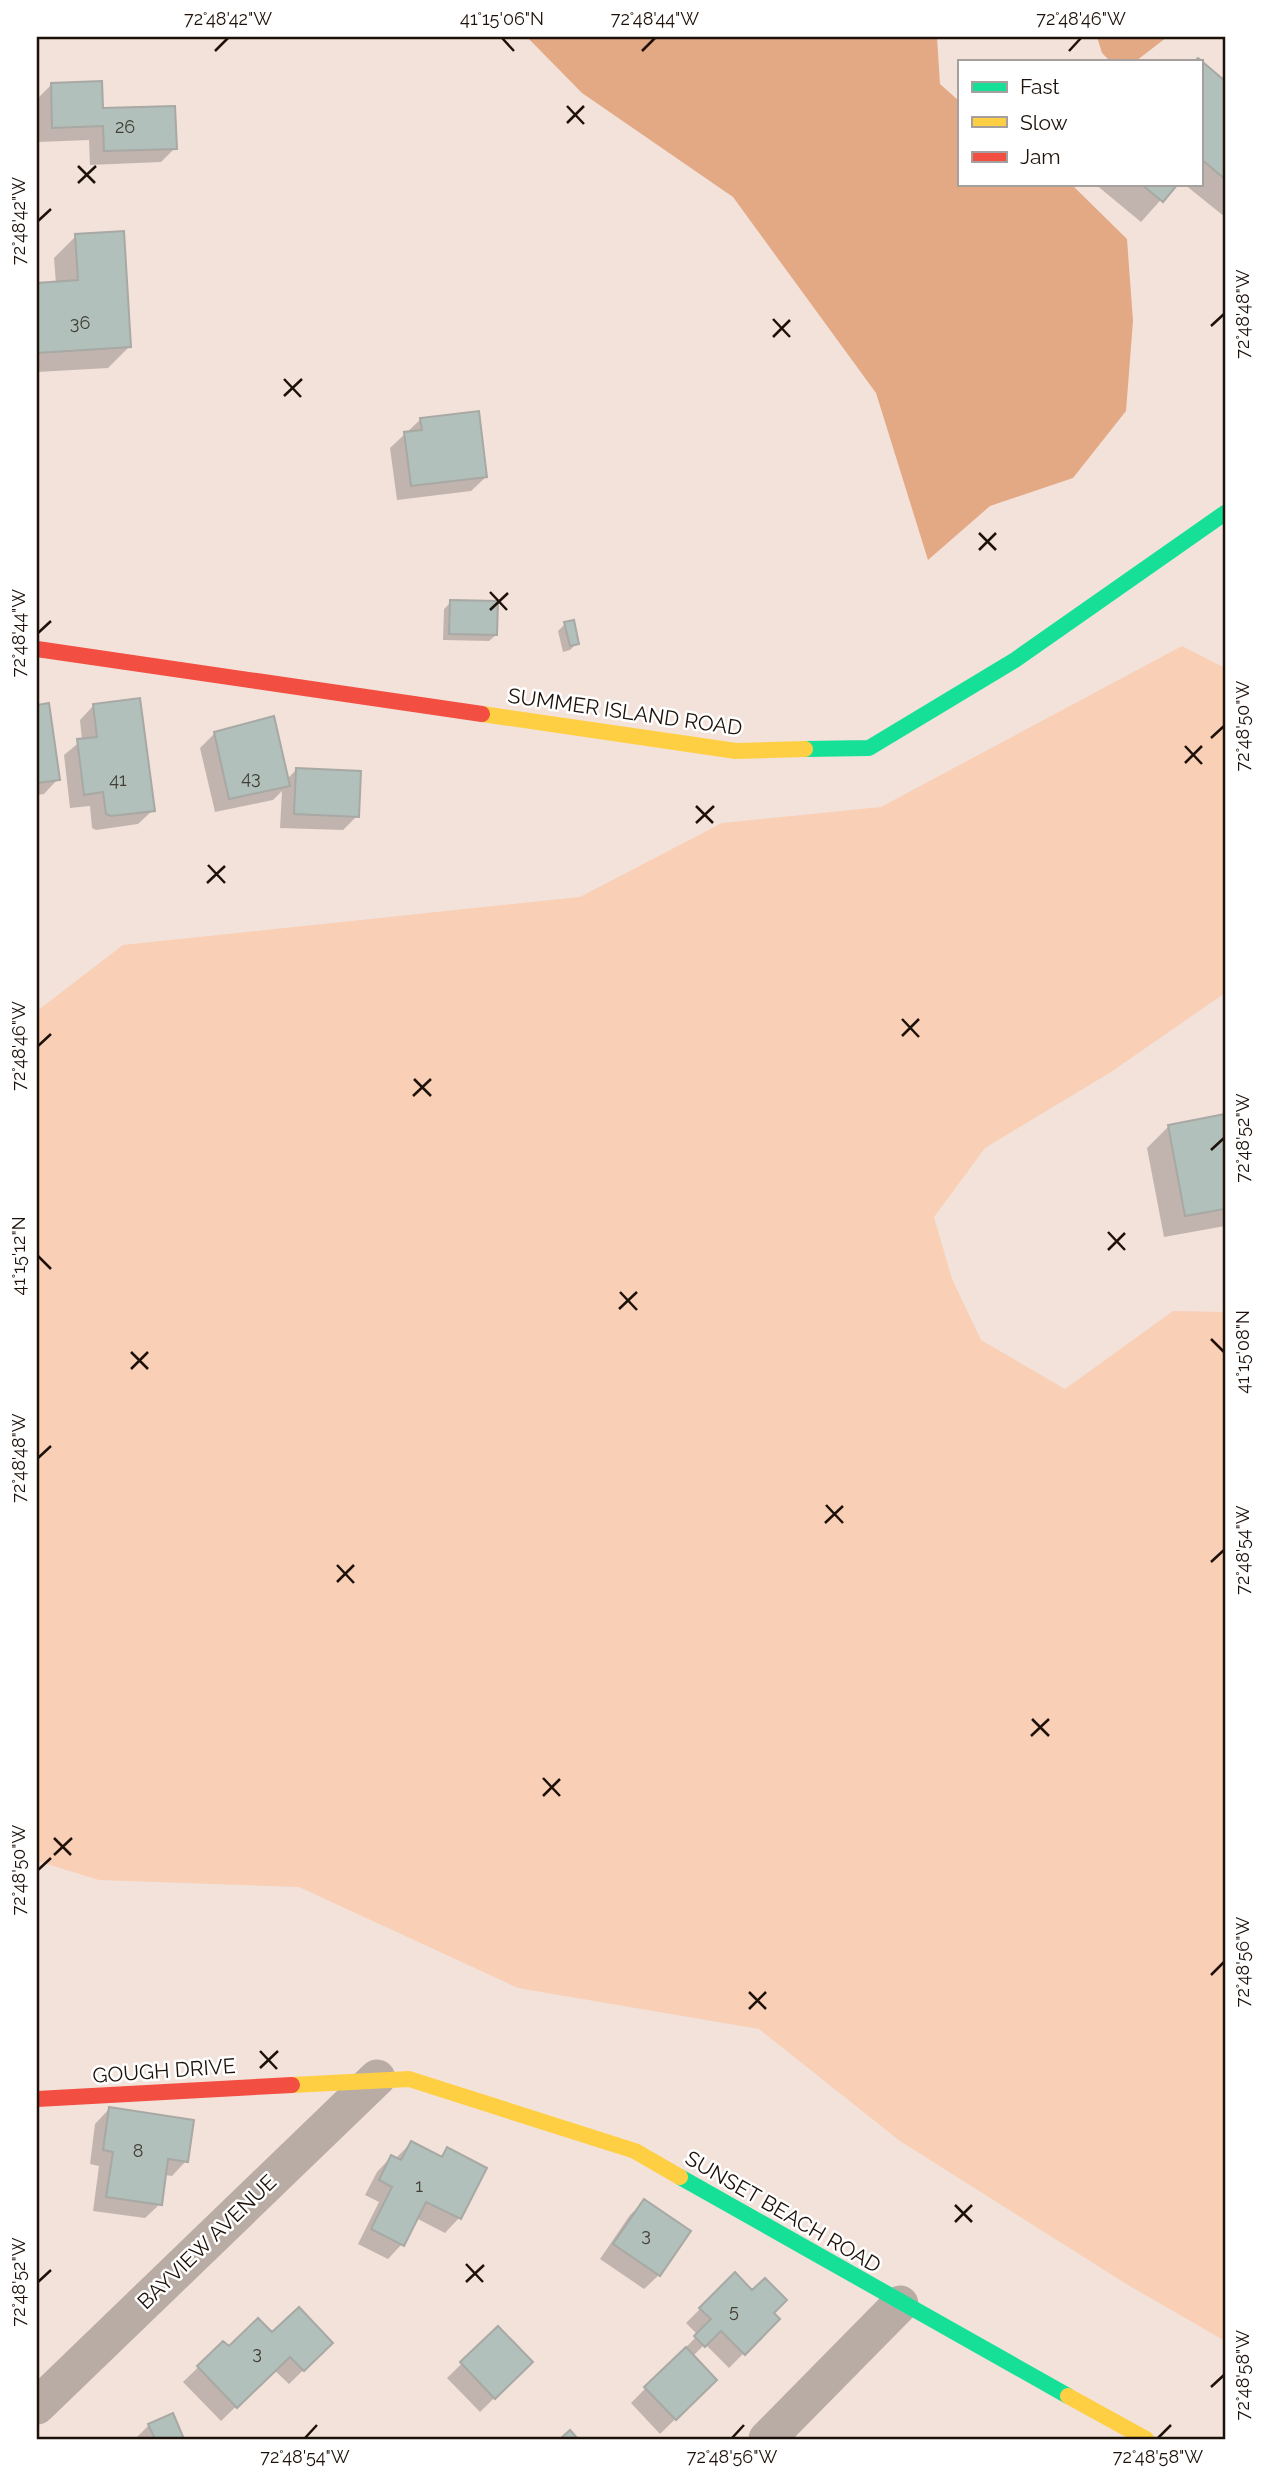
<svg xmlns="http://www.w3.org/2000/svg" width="1262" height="2476" viewBox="0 0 1262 2476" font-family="Raleway,sans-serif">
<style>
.green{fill:#f9cfb6}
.water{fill:#e3a985}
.shadow{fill:#0003}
.building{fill:#b1c0ba;stroke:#a8a8a4;stroke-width:2}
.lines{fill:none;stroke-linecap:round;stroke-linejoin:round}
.street{stroke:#b8aca4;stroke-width:37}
.fast{stroke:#16e098;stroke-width:16}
.slow{stroke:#ffcf43;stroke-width:16}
.jam{stroke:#f24e42;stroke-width:16}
.ticks{fill:none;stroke:#1d110a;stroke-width:2.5}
.labels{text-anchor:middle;stroke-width:5;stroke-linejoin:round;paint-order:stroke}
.number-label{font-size:18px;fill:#423d36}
.street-label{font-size:21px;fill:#1d110a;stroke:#fff}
.neatline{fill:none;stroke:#1d110a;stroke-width:2.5}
.ticks-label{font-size:18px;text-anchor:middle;fill:#1d110a}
</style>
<rect width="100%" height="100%" fill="#f2e2da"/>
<!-- green -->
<path class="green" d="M1182,646L1225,668V993L1111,1072L985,1148L934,1217L952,1279L981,1340L1065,1389L1173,1311L1225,1312V2341L1128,2285L900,2141L759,2029L518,1988L299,1887L99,1880L37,1861V1011L123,945L580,897L722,823L881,807Z"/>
<!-- water -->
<path class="water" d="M527,37H937L940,84L959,101V184H1071L1127,239L1133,321L1126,411L1073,478L990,506L928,560L876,393L733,197L582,93Z
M1097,37H1167L1136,61H1110L1102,53Z"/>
<!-- shadow -->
<path class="shadow" d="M1201,63L1225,83V217L1184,184H1201Z
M51,85L101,110L175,148L161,162L90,165L89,140L38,142L37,99Z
M1095,184H1175L1141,222Z
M76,236L130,346L108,368L37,372V285L56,284L54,258Z
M421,419L486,477L471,491L397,500L390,448Z
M451,602L496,635L489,641L443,640L444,609Z
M565,624L577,643L570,650L563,652L558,631Z
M47,705L58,779L44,794L37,795V707Z
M94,705L153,810L138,824L96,830L92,828L90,806L70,808L64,755L82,740L80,720Z
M215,733L286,780L297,769L357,816L343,830L280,828L282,791L273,800L215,812L200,748Z
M1225,1116V1226L1164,1237L1147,1148L1169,1126Z
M109,2109L186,2161L172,2176L164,2175L160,2204L145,2218L93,2211L99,2166L90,2164L95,2124Z
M411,2143L439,2158L447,2149L459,2218L445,2233L416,2218L402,2244L388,2259L358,2244L379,2202L365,2195L377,2172L391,2157L395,2159Z
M645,2201L659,2275L644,2289L600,2259L630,2215Z
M735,2274L778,2319L729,2368L705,2344L692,2357L715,2380L660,2434L631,2403L698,2335L686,2323Z
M498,2328L531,2362L480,2412L447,2378Z
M272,2335L331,2343L289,2384L274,2370L221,2421L183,2382L223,2343L229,2349Z
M172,2415L182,2439H135L149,2425Z"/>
<!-- building -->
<path class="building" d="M1198,58L1225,81V179L1201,159V61H1195Z
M102,81L103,108L175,106L177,149L104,151L103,126L52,128L51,83Z
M1141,184H1178L1163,202Z
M124,231L131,347L37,353V283L78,280L75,234Z
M479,411L487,477L411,486L404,432L422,430L420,418Z
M450,600L498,601L497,635L449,634Z
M574,620L579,644L570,646L564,622Z
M140,698L155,811L111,816L106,814L103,792L84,795L77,739L97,737L93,704Z
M49,703L60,780L37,783V705Z
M274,716L290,786L229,799L214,732Z
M296,768L361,771L359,817L294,814Z
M1225,1114V1209L1185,1216L1168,1125Z
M109,2107L194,2120L188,2162L168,2159L162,2205L106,2197L113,2152L103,2150Z
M411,2141L442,2157L447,2147L487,2168L461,2219L426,2202L404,2246L371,2229L392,2187L379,2180L391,2155L401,2160Z
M644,2199L691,2231L660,2276L613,2244Z
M735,2272L752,2290L765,2278L787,2300L774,2313L780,2319L745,2355L721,2331L705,2347L694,2336L711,2319L699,2308Z
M299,2307L333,2343L304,2371L290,2357L237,2408L197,2366L223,2341L229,2346L258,2318L272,2332Z
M498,2326L533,2362L495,2399L460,2362Z
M686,2347L717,2380L676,2420L644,2387Z
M173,2413L184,2439H155L148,2424Z
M570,2430L578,2439H560Z"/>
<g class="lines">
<!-- street -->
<path class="street" d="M37,2406L377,2078
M767,2439L900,2304"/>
<!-- fast -->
<path class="fast" d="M805,749L869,748L1015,660L1225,513
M680,2177L1068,2396"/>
<!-- slow -->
<path class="slow" d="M482,714L736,751L805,749
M292,2085L409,2079L635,2151L680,2177
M1068,2396L1146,2439"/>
<!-- jam -->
<path class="jam" d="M37,649L482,714
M37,2099L292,2085"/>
</g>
<!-- ticks -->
<path class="ticks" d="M502,38L514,51M215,51L228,38M642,51L655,38M1069,51L1081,38M567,106L584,124M567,123L584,106M78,166L95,183M78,183L96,166M38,221L51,209M773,319L790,337M1211,326L1224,314M773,337L790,320M284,379L301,397M284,396L302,379M979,533L996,550M979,550L996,533M490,592L507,610M490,610L508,593M38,633L51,621M1211,738L1224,726M1185,746L1202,764M1185,763L1202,746M696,806L713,823M696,823L714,806M208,865L225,883M207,883L225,866M902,1019L919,1037M902,1036L919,1019M38,1046L51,1034M414,1079L431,1096M413,1096L431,1079M1211,1150L1224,1138M1108,1232L1125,1250M1108,1250L1125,1233M38,1256L51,1269M620,1292L637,1310M619,1309L637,1292M1211,1339L1224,1352M131,1352L148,1369M131,1369L148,1352M38,1458L51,1446M826,1505L843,1523M825,1523L843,1506M1211,1562L1224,1550M337,1565L354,1583M337,1582L354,1565M1032,1719L1049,1736M1031,1736L1049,1719M543,1778L560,1796M543,1796L560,1779M54,1838L71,1855M54,1855L72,1838M38,1870L51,1858M1211,1975L1224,1962M749,1992L766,2009M749,2009L766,1992M260,2051L277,2069M260,2068L278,2051M955,2205L972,2222M955,2222L972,2205M466,2264L483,2282M38,2282L51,2270M466,2282L484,2265M1211,2387L1224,2375M305,2438L317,2425M732,2438L744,2425M1158,2438L1171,2425"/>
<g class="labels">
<!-- number labels -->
<g class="number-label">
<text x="125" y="133">26</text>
<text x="80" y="329">36</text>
<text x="251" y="784">43</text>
<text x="118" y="786">41</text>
<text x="138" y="2157">8</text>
<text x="419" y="2192">1</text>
<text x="646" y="2241">3</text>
<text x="734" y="2317">5</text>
<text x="257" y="2359">3</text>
</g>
<!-- street labels -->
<g class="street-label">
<text transform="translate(625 712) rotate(8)" y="7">SUMMER ISLAND ROAD</text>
<text transform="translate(164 2071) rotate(-4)" y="7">GOUGH DRIVE</text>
<text transform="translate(783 2212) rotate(30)" y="7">SUNSET BEACH ROAD</text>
<text transform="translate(207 2242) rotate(-44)" y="7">BAYVIEW AVENUE</text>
</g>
</g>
<!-- border -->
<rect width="1262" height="2476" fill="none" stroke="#ffffff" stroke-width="77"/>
<!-- legend -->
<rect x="958" y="60" width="245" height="126" fill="#ffffff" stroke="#a5a09d" stroke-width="2"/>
<rect x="972" y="82" width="35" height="10" fill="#16e098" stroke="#a5a09d" stroke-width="2"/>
<text x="1020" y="94" font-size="21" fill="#1d110a">Fast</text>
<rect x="972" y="117" width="35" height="10" fill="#ffcf43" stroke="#a5a09d" stroke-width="2"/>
<text x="1020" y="130" font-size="21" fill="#1d110a">Slow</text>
<rect x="972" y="152" width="35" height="10" fill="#f24e42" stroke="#a5a09d" stroke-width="2"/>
<text x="1020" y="164" font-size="21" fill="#1d110a">Jam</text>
<rect x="38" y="38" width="1186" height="2400" class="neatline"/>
<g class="ticks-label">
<text x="228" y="25">72°48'42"W</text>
<text x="502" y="25">41°15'06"N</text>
<text x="655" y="25">72°48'44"W</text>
<text x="1081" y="25">72°48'46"W</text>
<text transform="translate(19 221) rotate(-90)" y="6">72°48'42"W</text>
<text transform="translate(1243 314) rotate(-90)" y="6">72°48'48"W</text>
<text transform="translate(19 633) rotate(-90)" y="6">72°48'44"W</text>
<text transform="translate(1243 726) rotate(-90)" y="6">72°48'50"W</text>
<text transform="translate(19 1046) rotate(-90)" y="6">72°48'46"W</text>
<text transform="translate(1243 1138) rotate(-90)" y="6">72°48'52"W</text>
<text transform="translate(19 1256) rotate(-90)" y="6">41°15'12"N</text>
<text transform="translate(1243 1352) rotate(-90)" y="6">41°15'08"N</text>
<text transform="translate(19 1458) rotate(-90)" y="6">72°48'48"W</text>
<text transform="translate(1243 1550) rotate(-90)" y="6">72°48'54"W</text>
<text transform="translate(19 1870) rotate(-90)" y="6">72°48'50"W</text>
<text transform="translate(1243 1962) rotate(-90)" y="6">72°48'56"W</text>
<text transform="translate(19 2282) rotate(-90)" y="6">72°48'52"W</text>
<text transform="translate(1243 2375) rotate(-90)" y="6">72°48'58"W</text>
<text x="305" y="2463">72°48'54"W</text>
<text x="732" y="2463">72°48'56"W</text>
<text x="1158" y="2463">72°48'58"W</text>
</g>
</svg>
